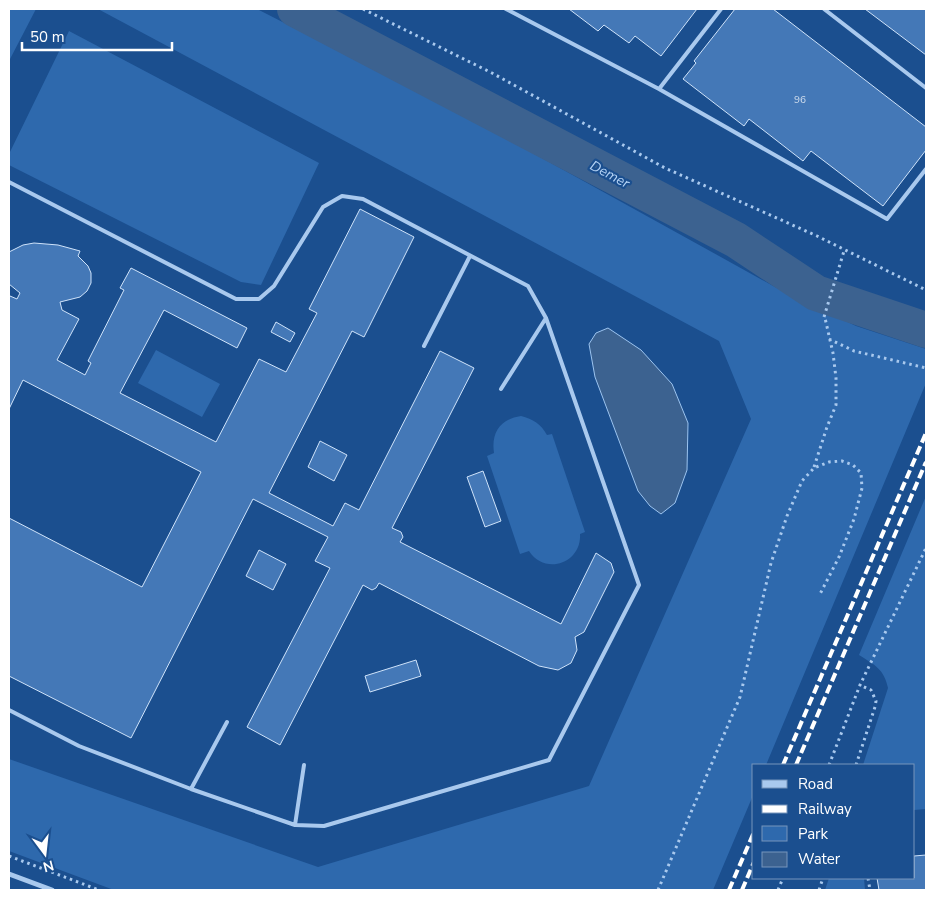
<svg xmlns="http://www.w3.org/2000/svg" width="935" height="899" viewBox="0 0 935 899" font-family="'Nunito Sans',sans-serif">
<style>
.green{fill:#2e69ad}
.water{fill:#3c6290;stroke:#9cc4f0}
.lines{fill:none;stroke-linecap:round;stroke-linejoin:round}
.river{stroke:#3c6290;stroke-width:36}
.building{fill:#4478b7;stroke:#cfe3fa}
.path{stroke:#a9c9ee;stroke-width:3;stroke-dasharray:2.5 4;stroke-linecap:butt}
.lane{stroke:#a9c9ee;stroke-width:4}
.street{stroke:#a9c9ee;stroke-width:5}
.rail{stroke:#fff;stroke-width:4;stroke-dasharray:9 4;stroke-linecap:butt}
.labels{text-anchor:middle;stroke-width:4.5;stroke-linejoin:round;paint-order:stroke}
.number-label{font-size:10px;fill:#d0dded}
.water-label{font-size:14px;font-style:italic;fill:#b5d3f5;stroke:#1b4f8f}
</style>
<rect width="100%" height="100%" fill="#1b4f8f"/>
<!-- green -->
<path class="green" d="M9,9H36L9,61Z
M98,9H257L459,112L775,287L856,326L926,349V383L766,765H754V793L713,890H114L9,851V759L318,867L589,786L751,419L719,341Z
M69,31L319,163L261,285L241,282L9,165V154Z
M156,350L220,384L202,417L138,383Z
M521,416C533,419 541,424 547,435L552,434L585,532L580,534C582,563 545,576 529,551L520,554L487,456L494,453C491,433 500,419 521,416Z
M926,496V809L914,810V765H863L888,688C884,669 875,665 859,655Z
M829,878H864L865,890H825Z"/>
<!-- water -->
<path class="water" d="M608,328L641,350L672,384L688,423L687,470L675,503L661,514L650,506L638,491L595,377L589,344L596,333Z"/>
<g class="lines">
<!-- river -->
<path class="river" d="M295,9L736,240L816,293L926,330"/>
</g>
<!-- building -->
<path class="building" d="M569,9H697L661,56L635,36L629,43L604,25L598,31Z
M735,9H773L926,127V150L883,206L811,151L803,161L749,119L744,126L683,79L696,63L694,61Z
M865,9H926V55Z
M360,209L414,237L364,337L352,331L269,493L333,526L345,503L359,510L440,351L474,368L392,528L401,532L403,537L400,542L561,624L596,553L611,563L614,572L584,632L575,637L577,650L571,663L558,670L539,666L379,583L376,588L372,590L363,585L280,745L247,727L330,568L315,561L328,537L253,499L131,738L9,676V518L142,587L201,472L23,380L9,409V298L10,296L17,299L20,293L9,284V252L23,245L34,243L58,245L80,251L78,256L88,266L91,273V283L87,291L80,297L60,302L62,310L79,319L57,360L85,375L91,363L88,361L124,290L120,288L131,268L247,328L237,348L164,310L120,393L216,442L259,359L286,372L317,313L309,309Z
M276,322L295,333L290,342L271,332Z
M320,441L347,455L334,481L308,467Z
M483,471L501,521L485,527L467,477Z
M259,550L286,564L273,590L246,576Z
M416,660L421,676L370,692L365,676Z
M926,855V890H879L877,878H914V856Z"/>
<g class="lines">
<!-- path -->
<path class="path" d="M363,9L492,73L665,168L817,236L926,290
M824,317L844,251
M829,339L854,351L926,368
M814,467L827,427L836,405V378L833,353L825,318
M829,765L860,685L926,548
M856,765L875,707L876,701L871,690L860,685
M9,856L99,890
M868,878L870,890
M658,890L740,697L771,563L787,516L802,481L814,468L829,462L842,461L853,465L861,473L862,488L854,519L839,557L819,596
M778,890L783,878
M819,890L823,878"/>
<!-- lane -->
<path class="lane" d="M506,9L659,89L887,219L926,169
M824,9L926,88
M659,89L721,9
M9,182L236,299H259L274,286L323,207L342,196L363,199L528,286L546,318L639,585L549,760L324,826L295,825L191,789L79,746L9,710
M424,346L470,256
M501,389L546,318
M191,789L227,722
M295,825L304,765"/>
<!-- street -->
<path class="street" d="M9,874L52,890"/>
<!-- rail -->
<path class="rail" d="M783,765L926,433
M796,765L926,462
M729,890L754,832
M742,890L754,862"/>
</g>
<g class="labels">
<!-- number labels -->
<g class="number-label">
<text x="800" y="103">96</text>
</g>
<!-- water labels -->
<g class="water-label">
<text transform="translate(610 174) rotate(28)" y="5">Demer</text>
</g>
</g>
<!-- border -->
<rect width="935" height="899" fill="none" stroke="#ffffff" stroke-width="20"/>
<!-- legend -->
<rect x="752" y="764" width="162" height="115" fill="#1b4f8f" stroke="#7695bc"/>
<rect x="762" y="780" width="25" height="8" fill="#a9c9ee" stroke="#7695bc"/>
<text x="798" y="789" font-size="15" fill="#ffffff">Road</text>
<rect x="762" y="805" width="25" height="8" fill="#ffffff" stroke="#7695bc"/>
<text x="798" y="814" font-size="15" fill="#ffffff">Railway</text>
<rect x="762" y="826" width="25" height="15" fill="#2e69ad" stroke="#7695bc"/>
<text x="798" y="839" font-size="15" fill="#ffffff">Park</text>
<rect x="762" y="852" width="25" height="15" fill="#3c6290" stroke="#7695bc"/>
<text x="798" y="864" font-size="15" fill="#ffffff">Water</text>
<!-- north arrow -->
<g transform="translate(45 854) rotate(165)" stroke="#1b4f8f" stroke-width="4" paint-order="stroke">
<path d="M0-4L9 19L0 12L-9 19Z" fill="#ffffff"/>
<text y="-8" font-size="14" font-weight="bold" text-anchor="middle" fill="#ffffff">N</text>
</g>
<!-- scale -->
<path d="M22 42v8h150v-8" fill="none" stroke="#ffffff" stroke-width="2.5"/>
<text x="30" y="42" font-size="15" fill="#ffffff" stroke="#1b4f8f" stroke-width="4" paint-order="stroke">50 m</text>
</svg>
